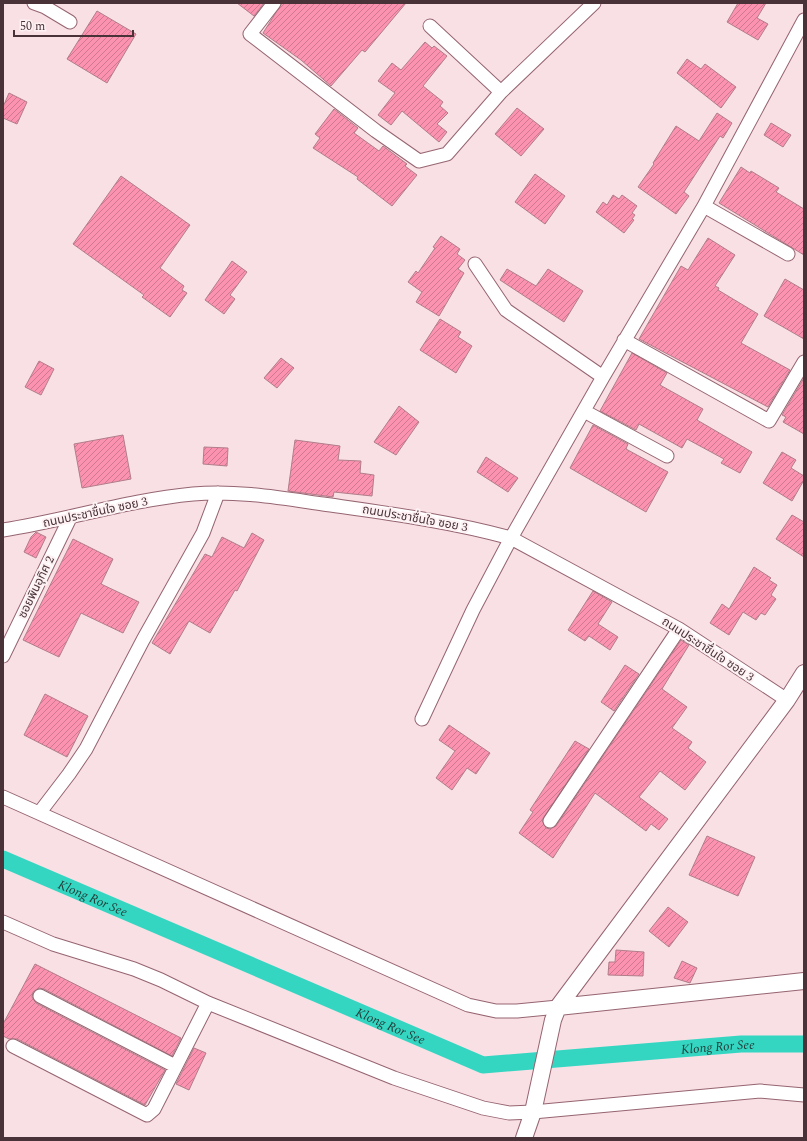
<svg xmlns="http://www.w3.org/2000/svg" width="807" height="1141" viewBox="0 0 807 1141" font-family="Spectral,'Noto Sans Thai',serif">
<style>
.lines{fill:none;stroke-linecap:round;stroke-linejoin:round}
.canal{stroke:#34d6c2;stroke-width:17}
.building{fill:url(#building-hatch);stroke:#b27d8b}
.minor-casing{stroke:#966471;stroke-width:15}
.tertiary-casing{stroke:#966471;stroke-width:18}
.minor{stroke:#fff;stroke-width:13}
.tertiary{stroke:#fff;stroke-width:16}
.labels{text-anchor:middle;stroke-width:4;stroke-linejoin:round;paint-order:stroke}
.street-label{font-size:12px;fill:#493338;stroke:#fdf1f3}
.water-label{font-size:13px;font-style:italic;fill:#243d39;stroke:#fdf1f3}
</style>
<defs>
<pattern id="building-hatch" width="6" height="6" patternUnits="userSpaceOnUse"><rect width="6" height="6" fill="#fb92af"/><path d="M-1 1l2-2M0 6l6-6M5 7l2-2" fill="none" stroke="#cd788f"/></pattern>
</defs>
<rect width="100%" height="100%" fill="#f8e0e5"/>
<g class="lines">
<!-- canal -->
<path class="canal" id="s1" d="M3,859L483,1065L741,1044H804"/>
</g>
<!-- building -->
<path class="building" d="M237,3H264L254,16Z
M282,3H406L365,52L362,50L331,86L301,60L263,33Z
M738,3H766L757,18L768,24L758,40L727,22Z
M97,11L136,34L107,83L67,59Z
M425,42L432,48L434,46L447,56L423,86L443,102L440,106L448,113L437,124L447,132L439,142L402,111L391,125L378,115L395,93L378,81L392,63L401,70Z
M687,59L701,69L705,64L736,87L721,108L677,73Z
M9,93L27,102L17,124L3,118V107Z
M517,108L544,129L521,156L495,134Z
M334,109L358,128L354,133L379,151L383,146L407,164L405,166L417,175L392,206L357,179L358,177L313,148L320,138L315,134Z
M717,113L732,123L723,138L720,136L684,192L689,196L676,214L638,187L654,164L653,163L676,126L699,141Z
M771,123L791,135L783,147L764,135Z
M741,167L750,173L751,171L779,188L776,192L804,209V255L719,203Z
M535,174L565,196L545,224L515,202Z
M121,176L190,225L160,268L184,286L182,290L187,293L170,317L142,297L144,295L73,244Z
M613,195L619,199L622,195L637,206L632,213L635,215L632,219L634,220L624,233L596,212L603,202L607,205Z
M441,236L460,249L457,254L465,260L458,269L464,273L439,316L416,302L422,292L408,282L416,271L418,273L435,248L433,247Z
M708,238L735,255L715,286L719,288L718,290L758,314L741,343L790,370L768,407L639,339L681,266L688,270Z
M232,261L247,272L230,295L235,299L224,314L205,300Z
M507,269L536,286L548,269L583,291L564,322L500,280Z
M785,279L804,290V339L764,316Z
M440,319L461,332L458,337L472,346L456,373L420,350Z
M632,353L667,373L660,385L703,409L697,420L752,452L740,473L721,463L724,459L687,439L682,448L639,424L636,430L600,411Z
M281,358L294,368L277,388L264,378Z
M39,361L54,369L41,395L25,387Z
M804,378V434L783,422L786,417L782,415Z
M399,406L419,422L396,455L374,442Z
M593,425L628,444L626,449L668,472L646,512L570,468Z
M123,435L131,479L82,488L74,444Z
M295,440L340,446L338,460L361,461L360,473L374,475L372,496L334,492L333,497L288,491Z
M204,447L228,448L227,466L203,464Z
M782,452L796,460L791,468L804,476V480L792,501L763,483Z
M486,457L518,478L508,492L477,472Z
M792,515L804,522V557L776,539Z
M36,532L46,537L36,558L24,552L31,537Z
M252,533L264,540L237,591L235,590L210,633L189,621L170,654L152,643L205,554L212,557L222,537L244,548Z
M73,539L113,559L101,584L139,602L123,633L81,613L59,657L23,640Z
M754,567L771,578L769,580L777,585L771,595L776,599L765,615L761,613L756,620L743,612L729,635L710,623L722,604L729,609Z
M593,591L612,602L598,624L618,637L610,650L589,636L585,641L568,630Z
M681,640L689,645L662,689L687,707L672,728L692,742L688,748L706,762L685,790L660,771L639,797L668,819L659,830L651,824L646,831L595,793L553,858L519,833L533,812L530,810L575,741L589,749L542,820L546,828L550,829L556,826Z
M625,665L639,674L614,711L601,702Z
M45,694L88,716L67,757L24,735Z
M449,725L490,753L476,774L467,768L452,790L436,778L455,751L439,740Z
M707,836L755,857L738,896L689,875Z
M668,907L688,922L669,947L649,931Z
M616,950L644,952L643,976L608,975L609,962H615Z
M682,961L697,968L690,983L674,978Z
M35,964L181,1038L172,1056L44,989L39,988L33,992L32,997L36,1003L165,1070L145,1105L17,1039H9L3,1036V1024Z
M194,1048L206,1053L189,1090L176,1084Z"/>
<g class="lines">
<!-- minor casing -->
<g class="minor-casing">
<path id="minor" d="M34,3L45,7L70,22
M274,3L250,34L376,131L419,161L447,154L501,92L594,3
M430,26L501,92
M704,206L788,254
M475,264L506,310L603,377
M624,340L769,421L804,362
M584,411L667,456
M3,530C67,520 129,500 193,494C236,490 281,498 323,504C386,513 449,521 511,538L679,629L787,700
M3,656L70,518
M422,719L473,610L511,538L603,377L704,206L804,20
M3,797L468,1005L496,1011H517L558,1007
M40,812L69,774L86,749L143,640L203,533L218,493
M550,821L679,629
M3,922L53,944L134,969L161,980L208,1003L394,1078L483,1108L509,1113L533,1112L760,1091L804,1095
M40,996L175,1066
M13,1046L147,1115L154,1109L208,1003"/>
</g>
<!-- tertiary casing -->
<g class="tertiary-casing">
<path id="tertiary" d="M558,1007L804,981
M524,1138L533,1112L553,1020L558,1007L787,700L804,673"/>
</g>
<!-- minor -->
<use href="#minor" class="minor"/>
<!-- tertiary -->
<use href="#tertiary" class="tertiary"/>
</g>
<g class="labels">
<!-- street labels -->
<g class="street-label">
<text transform="translate(95 512) rotate(-12)" y="4">ถนนประชาชื่นใจ ซอย 3</text>
<text transform="translate(415 518) rotate(10)" y="4">ถนนประชาชื่นใจ ซอย 3</text>
<text transform="translate(36 587) rotate(-64)" y="4">ซอยพินอุทิศ 2</text>
<text transform="translate(708 649) rotate(33)" y="4">ถนนประชาชื่นใจ ซอย 3</text>
</g>
<!-- water labels -->
<g class="water-label">
<text dy="5" stroke="none"><textPath href="#s1" startOffset="98">Klong Ror See</textPath></text>
<text dy="5" stroke="none"><textPath href="#s1" startOffset="422">Klong Ror See</textPath></text>
<text dy="5" stroke="none"><textPath href="#s1" startOffset="758">Klong Ror See</textPath></text>
</g>
</g>
<!-- border -->
<rect width="807" height="1141" fill="none" stroke="#493338" stroke-width="8"/>
<!-- scale -->
<path d="M14 30v6h119v-6" fill="none" stroke="#493338" stroke-width="2"/>
<text x="20" y="30" font-size="12" fill="#493338" stroke="#fdf1f3" stroke-width="3" paint-order="stroke">50 m</text>
</svg>
